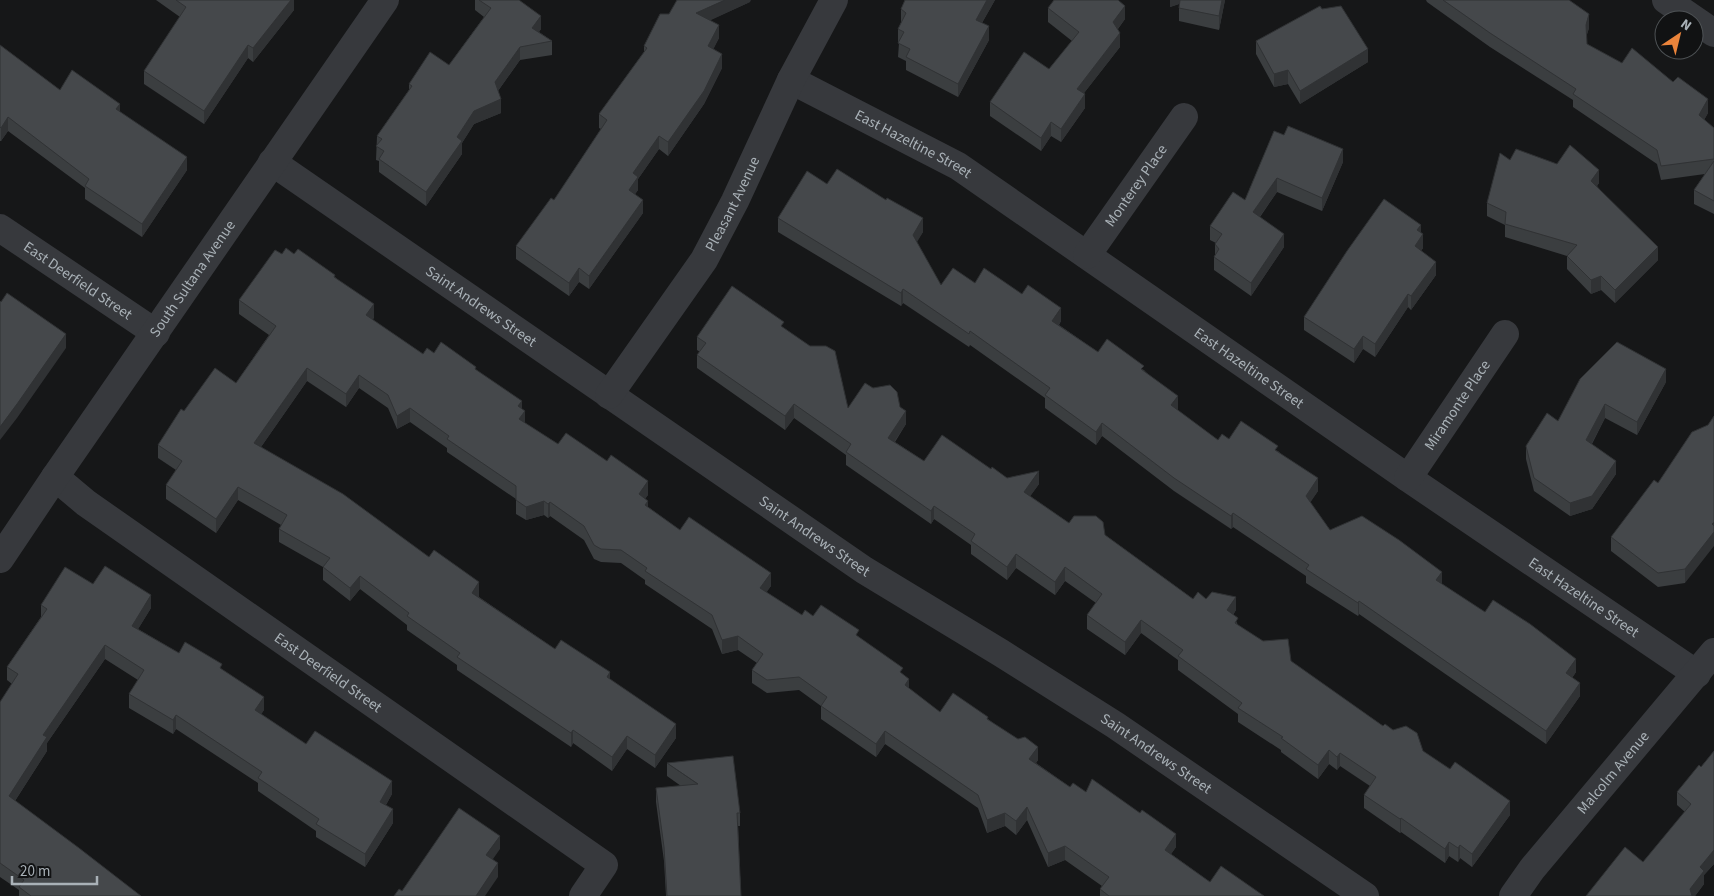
<svg xmlns="http://www.w3.org/2000/svg" width="1714" height="896" viewBox="0 0 1714 896" font-family="'Source Sans 3',sans-serif">
<style>
.lines{fill:none;stroke-linecap:round;stroke-linejoin:round}
.street{stroke:#37393d;stroke-width:28}
.wall{fill:#3b3e40}
.shaded-wall{fill:#303234}
.building{fill:#45484b;stroke:#303234}
.labels{text-anchor:middle;stroke-width:4;stroke-linejoin:round;paint-order:stroke}
.street-label{font-size:15px;fill:#a9b1b7;stroke:#111213}
</style>
<rect width="100%" height="100%" fill="#161718"/>
<g class="lines">
<!-- street -->
<g class="street">
<path d="M1666,0L1714,33"/>
<path id="s1" d="M791,80L958,166L1408,478L1697,674"/>
<path id="s2" d="M272,162L864,570L1001,653L1115,725L1365,896"/>
<path id="s3" d="M0,228L156,333"/>
<path id="s4" d="M1087,255L1184,117"/>
<path id="s5" d="M609,395L704,260L735,201L791,80L834,0"/>
<path id="s6" d="M55,477L86,503L604,865L583,896"/>
<path id="s7" d="M1408,478L1505,334"/>
<path id="s8" d="M0,559L55,477L385,0"/>
<path id="s9" d="M1513,896L1532,869L1714,652"/>
</g>
</g>
<!-- wall -->
<path class="wall" d="M156,0H294V10L253,62L248,58L204,124L144,84V71L180,17Z
M475,0H519L541,29L539,32L552,41V55L520,60L498,91L501,113L474,124L462,143V154L426,206L379,172V161L376,160L377,136L409,90V84L449,65L484,17L475,10Z
M905,0H995L982,23L989,40L958,97L906,70V61L898,57L899,43L898,42V29L901,23V9Z
M1170,0H1225L1219,30L1179,21V4L1170,7Z
M1426,0H1569L1589,28L1586,37L1587,44L1708,113L1704,120L1714,128V214L1694,204V190L1705,174L1661,180L1657,164L1573,107V100L1490,47L1427,2Z
M750,2L710,20L719,38L713,49L722,68L704,104L668,156L659,149L638,179V190L635,194L643,213L589,289L579,282L569,296L516,259V246L554,200L601,129L599,128V114L644,52V46L669,14Z
M1048,8L1125,19L1118,29L1120,47L1084,93L1085,108L1061,142L1051,136L1041,151L990,116V102L1049,69L1072,41L1048,22Z
M1322,9L1368,62L1300,104L1288,84L1274,87L1256,54V41Z
M0,45L60,90L120,112L187,170L142,237L85,199V188L8,131L1,141H0Z
M1274,131L1343,162L1322,211L1277,192L1260,217L1284,247L1251,296L1214,270V257L1215,255V244L1216,243L1210,240V226L1245,200Z
M1510,160L1599,183L1597,186L1658,260L1615,303L1601,290L1591,294L1567,269V256L1505,237V225L1487,216V203Z
M827,184L886,200L923,232L916,242L941,285L975,283L1061,321L1059,325L1098,352L1144,370L1178,409L1177,410L1218,440L1229,439L1278,451L1318,491L1310,502L1330,530L1442,584L1576,672L1572,678L1580,696L1546,744L1359,614L1358,616L1306,583V576L1233,527L1231,529L1174,491L1102,436L1096,445L1045,408V398L970,345L969,347L903,303L901,306L778,232V218Z
M1421,233L1423,248L1421,251L1436,275L1411,310L1408,307L1375,357L1363,349L1354,363L1304,330V317Z
M282,254H294L335,277L374,317L373,320L423,354L434,353L476,370L522,409L525,423L558,444L648,495L645,498L648,507L680,530L771,586L766,592L802,615L813,616L859,637L903,675L909,689L940,712L988,719L1038,760L1036,763L1070,787L1086,792L1176,847L1171,854L1210,882L1264,896H1100V889L1102,886L1065,860L1048,867L1027,820L1016,835L1005,826L987,833L978,808L885,744L876,757L821,719V706L799,690L767,693L752,683V670L757,663L738,650L722,654L712,629L645,584V580L621,563L601,562L594,559L584,540L550,516L548,518L544,515L526,520L516,514V499L447,452V448L410,422L397,429L388,408L359,388L346,407L307,381L261,447L479,596V597L555,649L610,679L676,738L655,768L627,749L612,771L573,743L571,747L457,670V665L407,630V625L360,589L350,601L323,580V567L279,542V529L281,525L238,500L216,533L166,499V485L176,470L158,458V445L184,411L236,383L269,335L239,314V300Z
M784,328L848,408L900,407L906,424L895,442L924,461L991,469L1007,478L1039,484L1030,496L1069,523L1105,535L1193,599H1206L1236,610L1233,615L1238,625L1383,726L1423,751L1510,815L1472,867L1460,858L1458,862L1449,856L1445,863L1401,832L1400,833L1364,808V795L1370,786L1340,766L1337,770L1329,764L1318,779L1281,752V750L1238,722V714L1178,670V660L1141,633L1125,655L1087,629V615L1096,603L1065,581L1055,595L1016,568L1007,580L971,554V545L934,519L931,524L846,465V455L794,418L785,430L697,368V355L700,352L697,350V337Z
M1666,382L1637,435L1605,418L1592,444L1616,474L1592,509L1570,516L1534,491L1526,459V446L1558,421Z
M1692,432L1685,583L1658,587L1611,551V537L1658,483Z
M93,584L151,608L138,629L179,653L222,670L264,710L261,714L306,744L392,794L386,805L393,823L365,867L316,837V831L258,791V783L176,729L173,734L129,708V694L138,680L105,659L47,743V751L15,801L141,896H19V890L0,877V703L12,684L7,680V667L41,617V605Z
M1714,751V864L1704,875V884L1695,896H1586L1643,862L1685,812L1677,805V792L1701,767Z
M667,763L740,813V826H738L741,896H666L664,861L656,802V788L681,786L667,776Z"/>
<!-- shaded-wall -->
<path class="shaded-wall" d="M291,0H294V10L253,62V48Z
M725,0H751L750,2L696,27V13Z
M987,0H995L976,33V20Z
M1170,0H1182V3L1170,7Z
M1222,0H1225L1219,30V16Z
M1125,6V19L1113,35V22Z
M1589,14V28L1586,38V25Z
M541,16V29L532,41V28Z
M719,25V38L708,60V46Z
M989,26V40L958,97V84Z
M1120,33V47L1077,102V89Z
M248,45V58L204,124V111Z
M520,47V60L495,95V82Z
M1368,49V62L1300,104V91Z
M722,54V68L704,104L668,156V142Z
M1288,70V84L1274,87V74Z
M1085,94V108L1061,142V129Z
M501,99V113L474,124L462,143V154L426,206V192L457,137L474,111Z
M1708,99V113L1699,129V115Z
M120,104V118L116,109Z
M8,117V131L1,141V128Z
M1051,122V136L1041,151V138Z
M659,136V149L638,179V190L629,203V190L633,173Z
M1343,149V162L1322,211V198Z
M187,157V170L142,237V224Z
M1599,170V183L1591,194V181Z
M1277,178V192L1253,226V212Z
M643,200V213L589,289V276Z
M923,218V232L913,249V235Z
M1421,225V237L1423,234V248L1415,260V246L1417,230Z
M1284,234V247L1251,296V283Z
M1658,247V260L1615,303V290Z
M1436,262V275L1411,310V296Z
M579,268V282L569,296V283Z
M1601,276V290L1591,294V280Z
M903,289V303L901,306V293Z
M1408,294V307L1375,357V344Z
M374,304V317L366,329V315Z
M1061,308V321L1052,334V321Z
M66,334V348L17,418L0,440V427Z
M1363,336V349L1354,363V349Z
M307,368V381L254,457V443Z
M1666,369V382L1637,435V422Z
M359,375V388L346,407V394Z
M1178,396V409L1171,419V405Z
M522,401V415L518,406Z
M794,404V418L785,430V416Z
M1605,404V418L1586,454V440Z
M410,408V422L397,429V416Z
M525,411V424L519,419Z
M906,411V424L888,451V438Z
M1102,423V436L1096,445V432Z
M1616,461V474L1592,509L1570,516V503Z
M1039,471V484L1024,505V492Z
M1318,478V491L1306,509V496Z
M648,481V495L639,508V494Z
M238,487V500L216,533V519Z
M544,501V515L526,520V507Z
M648,501V514L645,505Z
M550,502V516L548,518V504Z
M934,506V519L931,524V511Z
M1233,513V527L1231,529V516Z
M1714,522V546L1685,583V569Z
M1016,554V568L1007,580V567Z
M1065,567V581L1055,595V582Z
M1442,572V585L1436,580Z
M771,573V586L760,602V588Z
M360,576V589L350,601V588Z
M479,582V596L472,606V593Z
M151,595V608L132,639V626Z
M1236,597V610L1227,623V610Z
M1359,601V614L1358,616V603Z
M1141,620V633L1125,655V642Z
M738,636V650L722,654V640Z
M105,645V659L47,743V751L9,810V796L43,735Z
M1576,659V672L1566,687V673Z
M610,672V686L607,677Z
M909,679V692L905,685Z
M1580,683V696L1546,744V731Z
M264,697V710L255,724V710Z
M176,715V729L173,734V720Z
M676,724V738L655,768V755Z
M573,730V743L571,747V733Z
M885,731V744L876,757V744Z
M627,736V749L612,771V757Z
M1038,747V760L1029,772V759Z
M1329,750V764L1318,779V765Z
M1340,753V766L1337,770V757Z
M392,781V794L380,815V802Z
M1510,801V815L1472,867V854Z
M1027,807V820L1016,835V821Z
M393,809V823L365,867V854Z
M1005,813V826L987,833V820Z
M1401,818V832L1400,833V819Z
M1176,834V847L1165,863V850Z
M500,836V849L486,869V855Z
M1449,842V856L1445,863V849Z
M1460,845V858L1458,862V848Z
M1065,846V860L1048,867V853Z
M1714,850V864L1704,875V884L1695,896H1690V889L1700,867Z
M498,863V877L485,896H476Z"/>
<!-- building -->
<path class="building" d="M176,0H291L253,48L248,45L204,111L144,71L186,7Z
M479,0H519L541,16L532,28L552,41L520,47L495,82L501,99L474,111L457,137L462,141L426,192L379,159L384,151L376,146L382,139L377,136L412,86L409,84L430,52L449,65L491,8Z
M677,0H725L696,13L719,25L708,46L722,54L704,91L668,142L659,136L633,173L638,177L629,190L643,200L589,276L579,268L569,283L516,246L551,198L554,200L607,120L599,114L647,48L644,46L660,14H669Z
M905,0H987L976,20L989,26L958,84L906,57L910,49L898,43L904,32L898,29L906,13L901,9Z
M1054,0H1118L1125,6L1113,22L1120,33L1077,89L1085,94L1061,129L1051,122L1041,138L990,102L1024,52L1049,69L1079,32L1048,8Z
M1180,0H1222L1219,16L1179,8Z
M1443,0H1569L1589,14L1586,25L1587,44L1622,63L1632,48L1673,82L1678,77L1708,99L1699,115L1714,128V159L1661,166L1657,150L1573,94L1576,89L1490,33Z
M1320,6L1322,9L1341,6L1368,49L1300,91L1288,70L1274,74L1256,41Z
M0,45L60,90L72,70L120,104L116,109L187,157L142,224L85,186L89,179L8,117L1,128L0,127Z
M1288,126L1343,149L1322,198L1277,178L1253,212L1284,234L1251,283L1214,257L1219,249L1215,244L1222,234L1210,226L1233,192L1245,200L1274,131L1284,135Z
M1570,145L1599,170L1591,181L1658,247L1615,290L1601,276L1591,280L1567,256L1577,245L1505,224L1506,212L1487,203L1500,153L1510,160L1516,149L1557,164Z
M1714,161V201L1694,190Z
M837,169L886,200L887,198L923,218L913,235L941,285L953,268L975,283L984,268L1022,294L1028,285L1061,308L1052,321L1098,352L1107,339L1144,366L1141,369L1178,396L1171,405L1218,440L1222,434L1229,439L1241,421L1278,446L1275,450L1318,478L1306,496L1330,530L1362,516L1399,540L1442,572L1436,580L1485,612L1493,600L1530,624L1576,659L1566,673L1580,683L1546,731L1359,601L1358,603L1306,569L1309,565L1233,513L1231,516L1174,478L1102,423L1096,432L1045,395L1050,388L970,331L969,334L903,289L901,293L778,218L807,171L827,184Z
M1384,199L1421,225L1417,230L1423,234L1415,246L1436,262L1411,296L1408,294L1375,344L1363,336L1354,349L1304,317L1347,251Z
M286,248L294,254L298,249L335,275L334,277L374,304L366,315L423,354L427,348L434,353L441,342L476,367L475,369L522,401L518,406L525,411L519,419L558,444L566,433L607,461L611,455L648,481L639,494L648,501L645,505L680,530L689,517L771,573L760,588L802,615L805,610L813,616L821,605L859,630L856,635L903,668L900,672L909,679L905,685L940,712L953,693L988,717L987,719L1018,739L1025,737L1038,747L1029,759L1070,787L1073,783L1086,792L1092,779L1140,813L1142,810L1176,834L1165,850L1210,882L1221,866L1264,896H1109L1100,889L1109,877L1065,846L1048,853L1027,807L1016,821L1005,813L987,820L978,795L885,731L876,744L821,706L827,697L799,677L767,680L752,670L763,654L738,636L722,640L712,615L645,571L647,568L621,550L601,549L594,545L584,526L550,502L548,504L544,501L526,507L516,500V486L447,439L449,436L410,408L397,416L388,395L359,375L346,394L307,368L254,443L343,494L429,557L434,550L479,582L472,593L555,649L561,640L610,672L607,677L676,724L655,755L627,736L612,757L573,730L571,733L457,657L460,653L407,616L409,613L360,576L350,588L323,567L330,558L279,529L287,515L238,487L216,519L166,485L182,461L158,445L181,409L184,411L215,368L236,383L276,326L239,300L275,250L282,254Z
M732,286L784,322L781,326L810,346H826L835,351L848,408L865,383L873,388L890,385L897,392L900,407L906,411L888,438L924,461L942,435L991,469L992,467L1007,478L1039,471L1024,492L1069,523L1074,516H1096L1103,522L1105,535L1193,599L1198,592L1206,599L1212,592L1236,597L1227,610L1238,618L1235,623L1263,641L1288,639L1291,661L1383,726L1385,724L1393,730L1406,726L1417,733L1423,751L1450,769L1455,762L1510,801L1472,854L1460,845L1458,848L1449,842L1445,849L1401,818L1400,819L1364,795L1376,777L1340,753L1337,757L1329,750L1318,765L1281,738L1283,737L1238,708L1242,703L1178,656L1183,650L1141,620L1125,642L1087,615L1102,594L1065,567L1055,582L1016,554L1007,567L971,541L975,534L934,506L931,511L846,452L851,444L794,404L785,416L697,355L706,343L697,337Z
M7,293L66,334L17,404L0,427V301L1,302Z
M1617,342L1666,369L1637,422L1605,404L1586,440L1616,461L1592,496L1570,503L1534,478L1526,446L1547,413L1558,421L1580,379Z
M1714,416V522L1712,524L1714,526V532L1685,569L1658,573L1611,537L1654,480L1658,483L1692,432L1708,425Z
M105,566L151,595L132,626L179,653L185,642L222,664L220,668L264,697L255,710L306,744L315,731L392,781L380,802L393,809L365,854L316,824L319,819L258,778L262,772L176,715L173,720L129,694L144,670L105,645L43,735L47,737L9,796L79,848L141,896H31L19,887L24,880L0,863V702L18,674L7,667L47,609L41,605L65,567L93,584Z
M1714,751V850L1700,867L1704,871L1690,889L1692,896H1586L1625,847L1643,862L1691,804L1677,792L1699,765L1701,767Z
M733,756L740,813H737L741,896H667L664,847L656,788L698,784L667,763Z
M459,808L500,836L486,855L498,863L476,896H394L399,889L402,891Z"/>
<g class="labels">
<!-- street labels -->
<g class="street-label">
<text dy="5" stroke="none"><textPath href="#s1" startOffset="138">East Hazeltine Street</textPath></text>
<text dy="5" stroke="none"><textPath href="#s4" startOffset="85">Monterey Place</textPath></text>
<text dy="5" stroke="none"><textPath href="#s5" startOffset="228">Pleasant Avenue</textPath></text>
<text dy="5" stroke="none"><textPath href="#s8" startOffset="340">South Sultana Avenue</textPath></text>
<text dy="5" stroke="none"><textPath href="#s3" startOffset="94">East Deerfield Street</textPath></text>
<text dy="5" stroke="none"><textPath href="#s2" startOffset="254">Saint Andrews Street</textPath></text>
<text dy="5" stroke="none"><textPath href="#s1" startOffset="542">East Hazeltine Street</textPath></text>
<text dy="5" stroke="none"><textPath href="#s7" startOffset="88">Miramonte Place</textPath></text>
<text dy="5" stroke="none"><textPath href="#s2" startOffset="659">Saint Andrews Street</textPath></text>
<text dy="5" stroke="none"><textPath href="#s1" startOffset="948">East Hazeltine Street</textPath></text>
<text dy="5" stroke="none"><textPath href="#s6" startOffset="336">East Deerfield Street</textPath></text>
<text dy="5" stroke="none"><textPath href="#s2" startOffset="1064">Saint Andrews Street</textPath></text>
<text dy="5" stroke="none"><textPath href="#s9" startOffset="159">Malcolm Avenue</textPath></text>
</g>
</g>
<!-- north arrow -->
<g transform="translate(1679 35) rotate(35)"><circle r="24" fill="#111213" stroke="#4e5255"/>
<path d="M0-4L9 19L0 12L-9 19Z" fill="#eb843b"/>
<text y="-8" font-size="14" font-weight="bold" text-anchor="middle" fill="#a9b1b7">N</text>
</g>
<!-- scale -->
<path d="M12 876v8h85v-8" fill="none" stroke="#a9b1b7" stroke-width="2.5"/>
<text x="20" y="876" font-size="15" fill="#a9b1b7" stroke="#111213" stroke-width="4" paint-order="stroke">20 m</text>
</svg>
